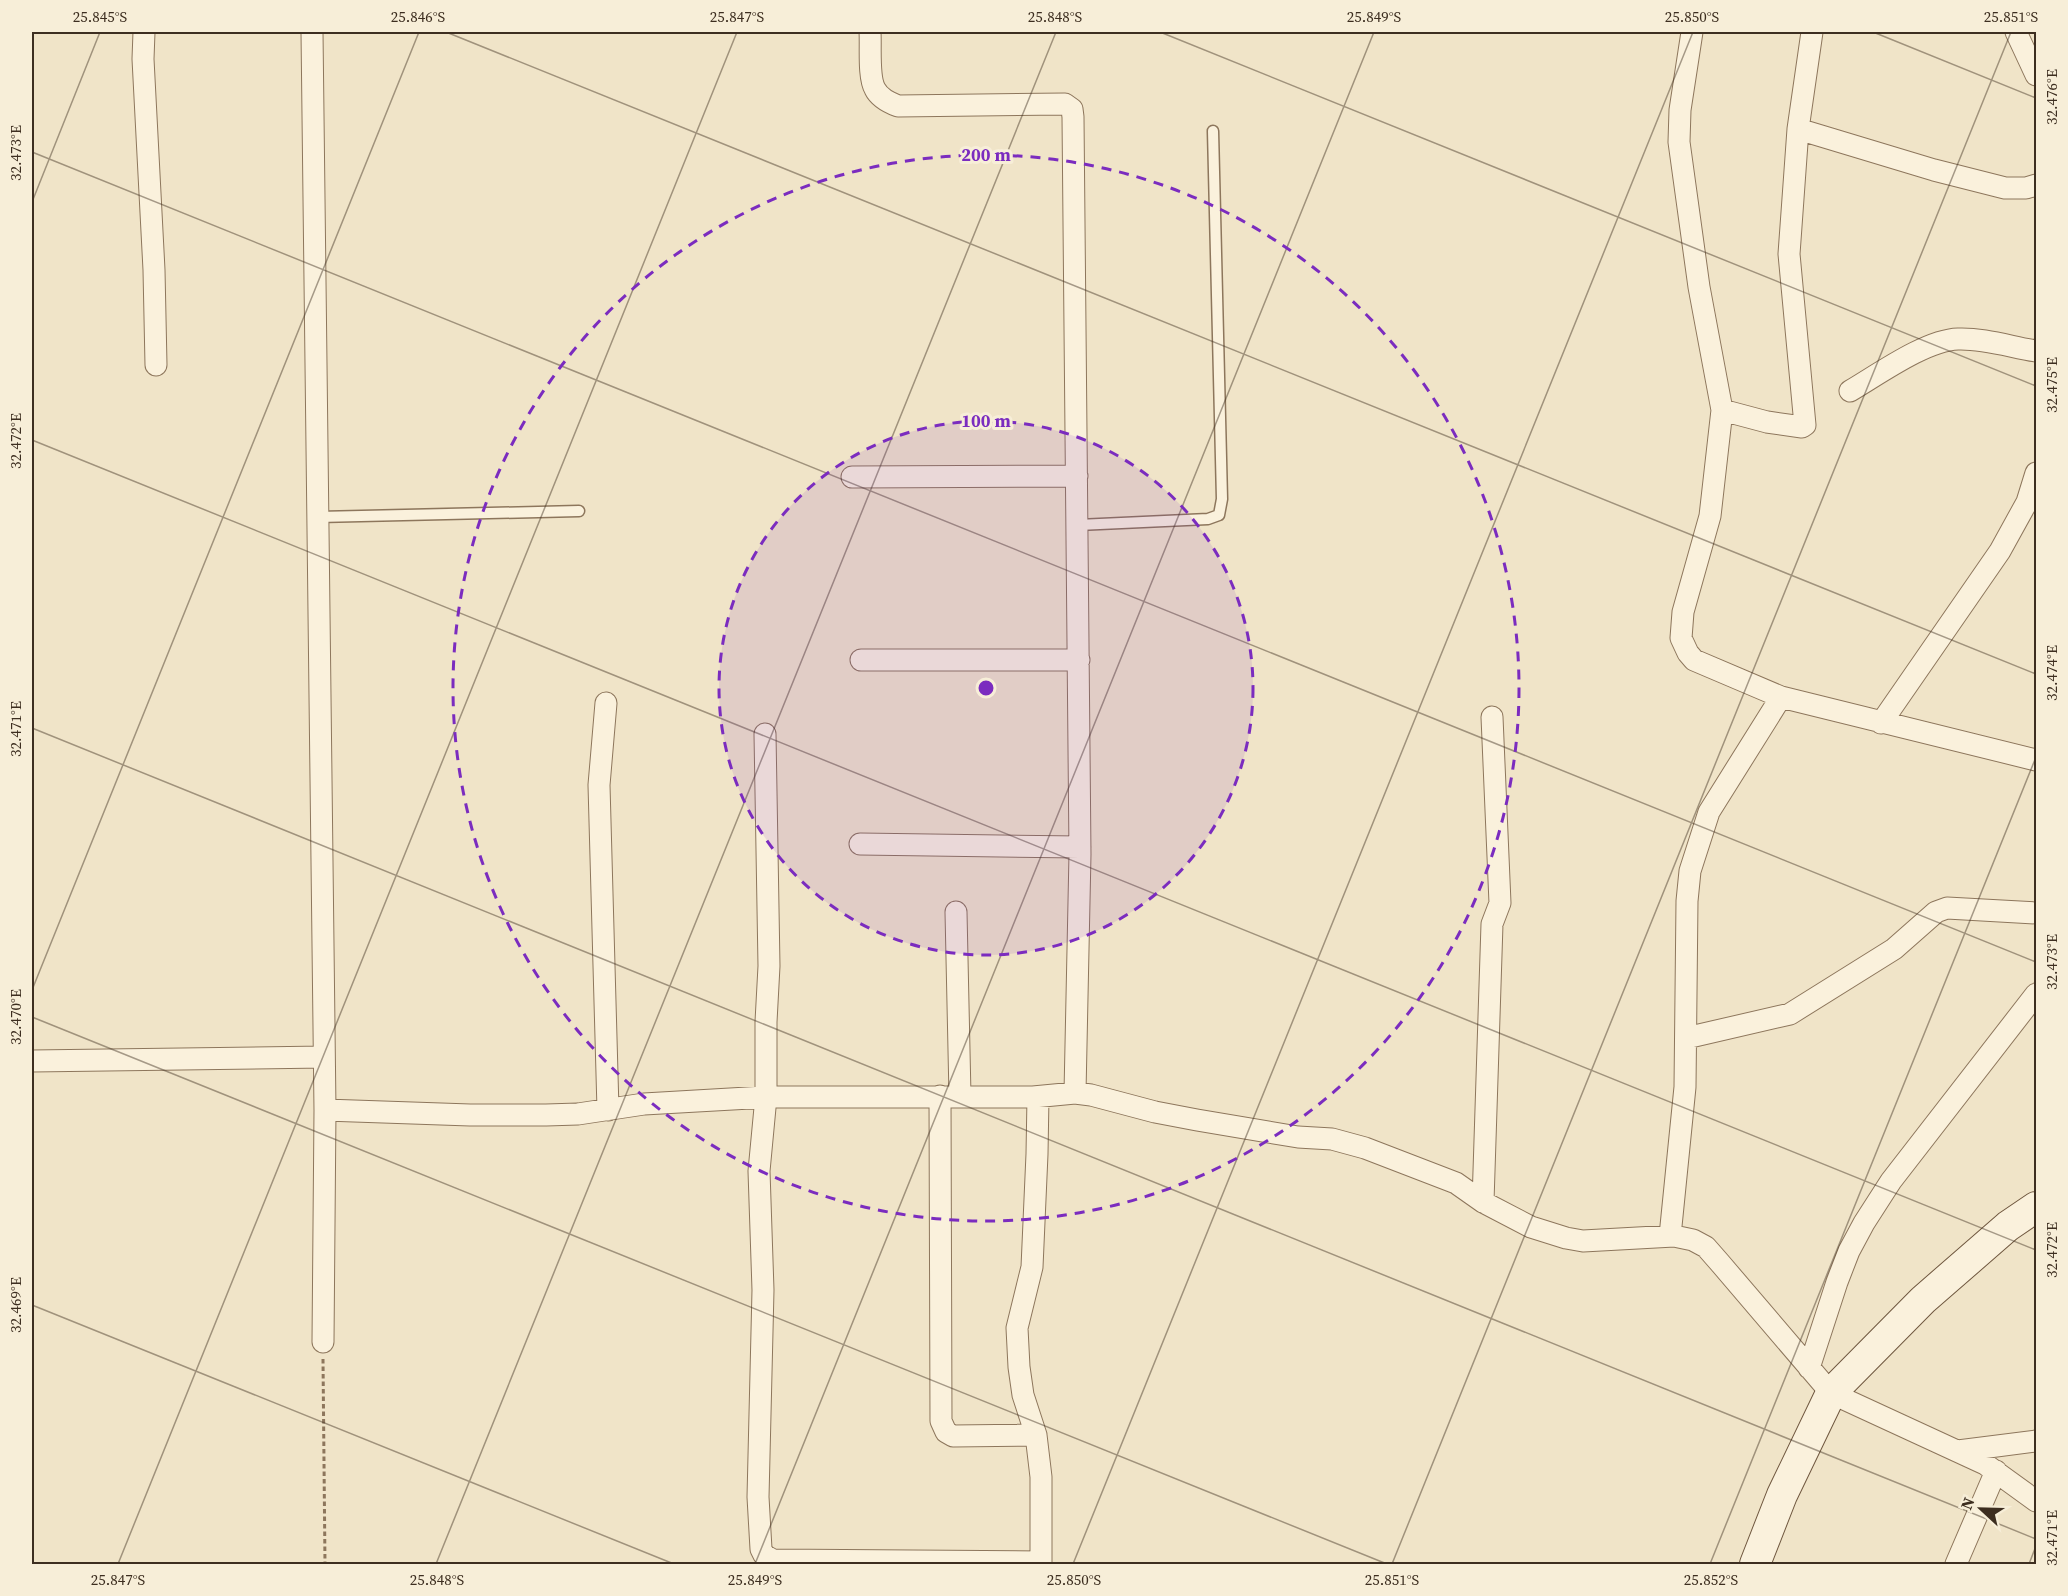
<svg xmlns="http://www.w3.org/2000/svg" width="2068" height="1596" viewBox="0 0 2068 1596" font-family="'Source Serif 4',serif">
<style>
.lines{fill:none;stroke-linecap:round;stroke-linejoin:round}
.lane-casing{stroke:#8d765c;stroke-width:13}
.street-casing{stroke:#8d765c;stroke-width:23}
.secondary-casing{stroke:#6f573f;stroke-width:32}
.path{stroke:#8d765c;stroke-width:3;stroke-dasharray:4.5 3;stroke-linecap:butt}
.lane{stroke:#faf1dc;stroke-width:10}
.street{stroke:#faf1dc;stroke-width:21}
.secondary{stroke:#faf1dc;stroke-width:30}
.ticks{fill:none;stroke:#3d2e20;stroke-width:1.5;stroke-opacity:0.45}
.ring{fill:none;stroke:#7b2cbf;stroke-width:3;stroke-dasharray:10 8}
.centre{fill:#7b2cbf;stroke:#f7eed8;stroke-width:3}
.ring-label{font-size:18px;text-anchor:middle;font-weight:bold;fill:#7b2cbf;stroke:#f7eed8;stroke-width:6;stroke-linejoin:round;paint-order:stroke}
.neatline{fill:none;stroke:#3d2e20;stroke-width:2}
.ticks-label{font-size:15px;text-anchor:middle;fill:#3d2e20}
</style>
<rect width="100%" height="100%" fill="#f0e4c8"/>
<g class="lines">
<!-- lane casing -->
<g class="lane-casing">
<path id="lane" d="M318,517L579,511
M1078,525L1208,519L1219,515L1222,499L1213,131"/>
</g>
<!-- street casing -->
<g class="street-casing">
<path id="street" d="M144,32L143,59L154,270L156,365
M312,32L325,1110L323,1342
M870,32C871,46 868,77 875,89C879,97 890,103 898,106L1065,104L1072,109L1073,117L1080,854L1075,1093
M1692,32L1680,110L1679,142L1699,287L1722,410L1710,516L1683,612L1681,638L1688,653L1694,660L1781,697L2036,760
M2016,32L2036,75
M1798,129L1934,170L2005,188H2026L2036,185
M1850,391C1879,374 1926,340 1958,339C1984,338 2011,347 2036,351
M1722,410L1767,422L1802,427L1805,425L1789,254L1798,129L1812,32
M852,477L1077,476
M861,660H1079
M606,703L599,785L608,1110
M1881,723L2000,551L2027,502L2036,473
M765,734L769,966L766,1022V1097L759,1171L763,1290L758,1497L761,1549L764,1555L773,1560L1041,1562
M860,844L1080,847
M956,912L960,1096
M1686,1038L1790,1014L1894,949L1936,912L1947,908L2036,913
M32,1061L324,1057
M940,1096L941,1421L946,1432L953,1436L1036,1435
M1038,1097L1037,1154L1032,1267L1017,1328L1019,1367L1023,1395L1036,1435L1041,1477V1564
M325,1110L470,1115H546L578,1114L644,1104L766,1097H1033L1075,1093L1091,1095L1155,1112L1197,1120L1298,1137L1332,1139L1365,1148L1456,1183L1483,1202L1531,1227L1566,1238L1583,1241L1674,1236L1693,1240L1706,1247L1720,1263L1831,1393L1985,1464L2036,1501
M1483,1202L1492,924L1500,903L1492,717
M1670,1236L1685,1087L1687,901L1690,871L1709,812L1781,697
M1809,1368L1837,1282L1849,1251L1864,1223L1891,1181L2036,994
M1958,1451L2036,1441
M1956,1564L1996,1471"/>
</g>
<!-- secondary casing -->
<g class="secondary-casing">
<path id="secondary" d="M1755,1564L1782,1495L1831,1393L1923,1300L2008,1226L2036,1207"/>
</g>
<!-- path -->
<path class="path" d="M323,1359L325,1564"/>
<!-- lane -->
<use href="#lane" class="lane"/>
<!-- street -->
<use href="#street" class="street"/>
<!-- secondary -->
<use href="#secondary" class="secondary"/>
</g>
<!-- ticks -->
<path class="ticks" d="M446,32L2036,674M1160,32L2036,386M1873,32L2036,98M32,152L2036,962M32,202L100,32M32,440L2036,1250M32,728L2036,1539M32,990L419,32M32,1017L1387,1564M32,1305L674,1564M118,1564L737,32M436,1564L1056,32M755,1564L1374,32M1073,1564L1693,32M1392,1564L2011,32M1710,1564L2036,757M2029,1564L2036,1546"/>
<!-- distance rings -->
<circle cx="986" cy="688" r="267" fill="#7b2cbf" fill-opacity=".12"/>
<g class="ring">
<circle cx="986" cy="688" r="267"/>
<circle cx="986" cy="688" r="533"/>
</g>
<circle cx="986" cy="688" r="9" class="centre"/>
<g class="ring-label">
<text x="986" y="161">200 m</text>
<text x="986" y="427">100 m</text>
</g>
<!-- border -->
<rect width="2068" height="1596" fill="none" stroke="#f7eed8" stroke-width="66"/>
<!-- north arrow -->
<g transform="translate(1981 1509) rotate(292)" stroke="#f7eed8" stroke-width="4.5" paint-order="stroke">
<path d="M0-4.5L10 22L0 15L-10 22Z" fill="#3d2e20"/>
<text y="-9" font-size="16" font-weight="bold" text-anchor="middle" fill="#3d2e20">N</text>
</g>
<rect x="33" y="33" width="2002" height="1530" class="neatline"/>
<g class="ticks-label">
<text x="100" y="22">25.845°S</text>
<text x="418" y="22">25.846°S</text>
<text x="737" y="22">25.847°S</text>
<text x="1055" y="22">25.848°S</text>
<text x="1374" y="22">25.849°S</text>
<text x="1692" y="22">25.850°S</text>
<text x="2011" y="22">25.851°S</text>
<text transform="translate(2052 97) rotate(-90)" y="5">32.476°E</text>
<text transform="translate(16 153) rotate(-90)" y="5">32.473°E</text>
<text transform="translate(2052 385) rotate(-90)" y="5">32.475°E</text>
<text transform="translate(16 441) rotate(-90)" y="5">32.472°E</text>
<text transform="translate(2052 673) rotate(-90)" y="5">32.474°E</text>
<text transform="translate(16 729) rotate(-90)" y="5">32.471°E</text>
<text transform="translate(2052 962) rotate(-90)" y="5">32.473°E</text>
<text transform="translate(16 1017) rotate(-90)" y="5">32.470°E</text>
<text transform="translate(2052 1250) rotate(-90)" y="5">32.472°E</text>
<text transform="translate(16 1305) rotate(-90)" y="5">32.469°E</text>
<text transform="translate(2052 1538) rotate(-90)" y="5">32.471°E</text>
<text x="118" y="1585">25.847°S</text>
<text x="437" y="1585">25.848°S</text>
<text x="755" y="1585">25.849°S</text>
<text x="1074" y="1585">25.850°S</text>
<text x="1392" y="1585">25.851°S</text>
<text x="1711" y="1585">25.852°S</text>
</g>
</svg>
